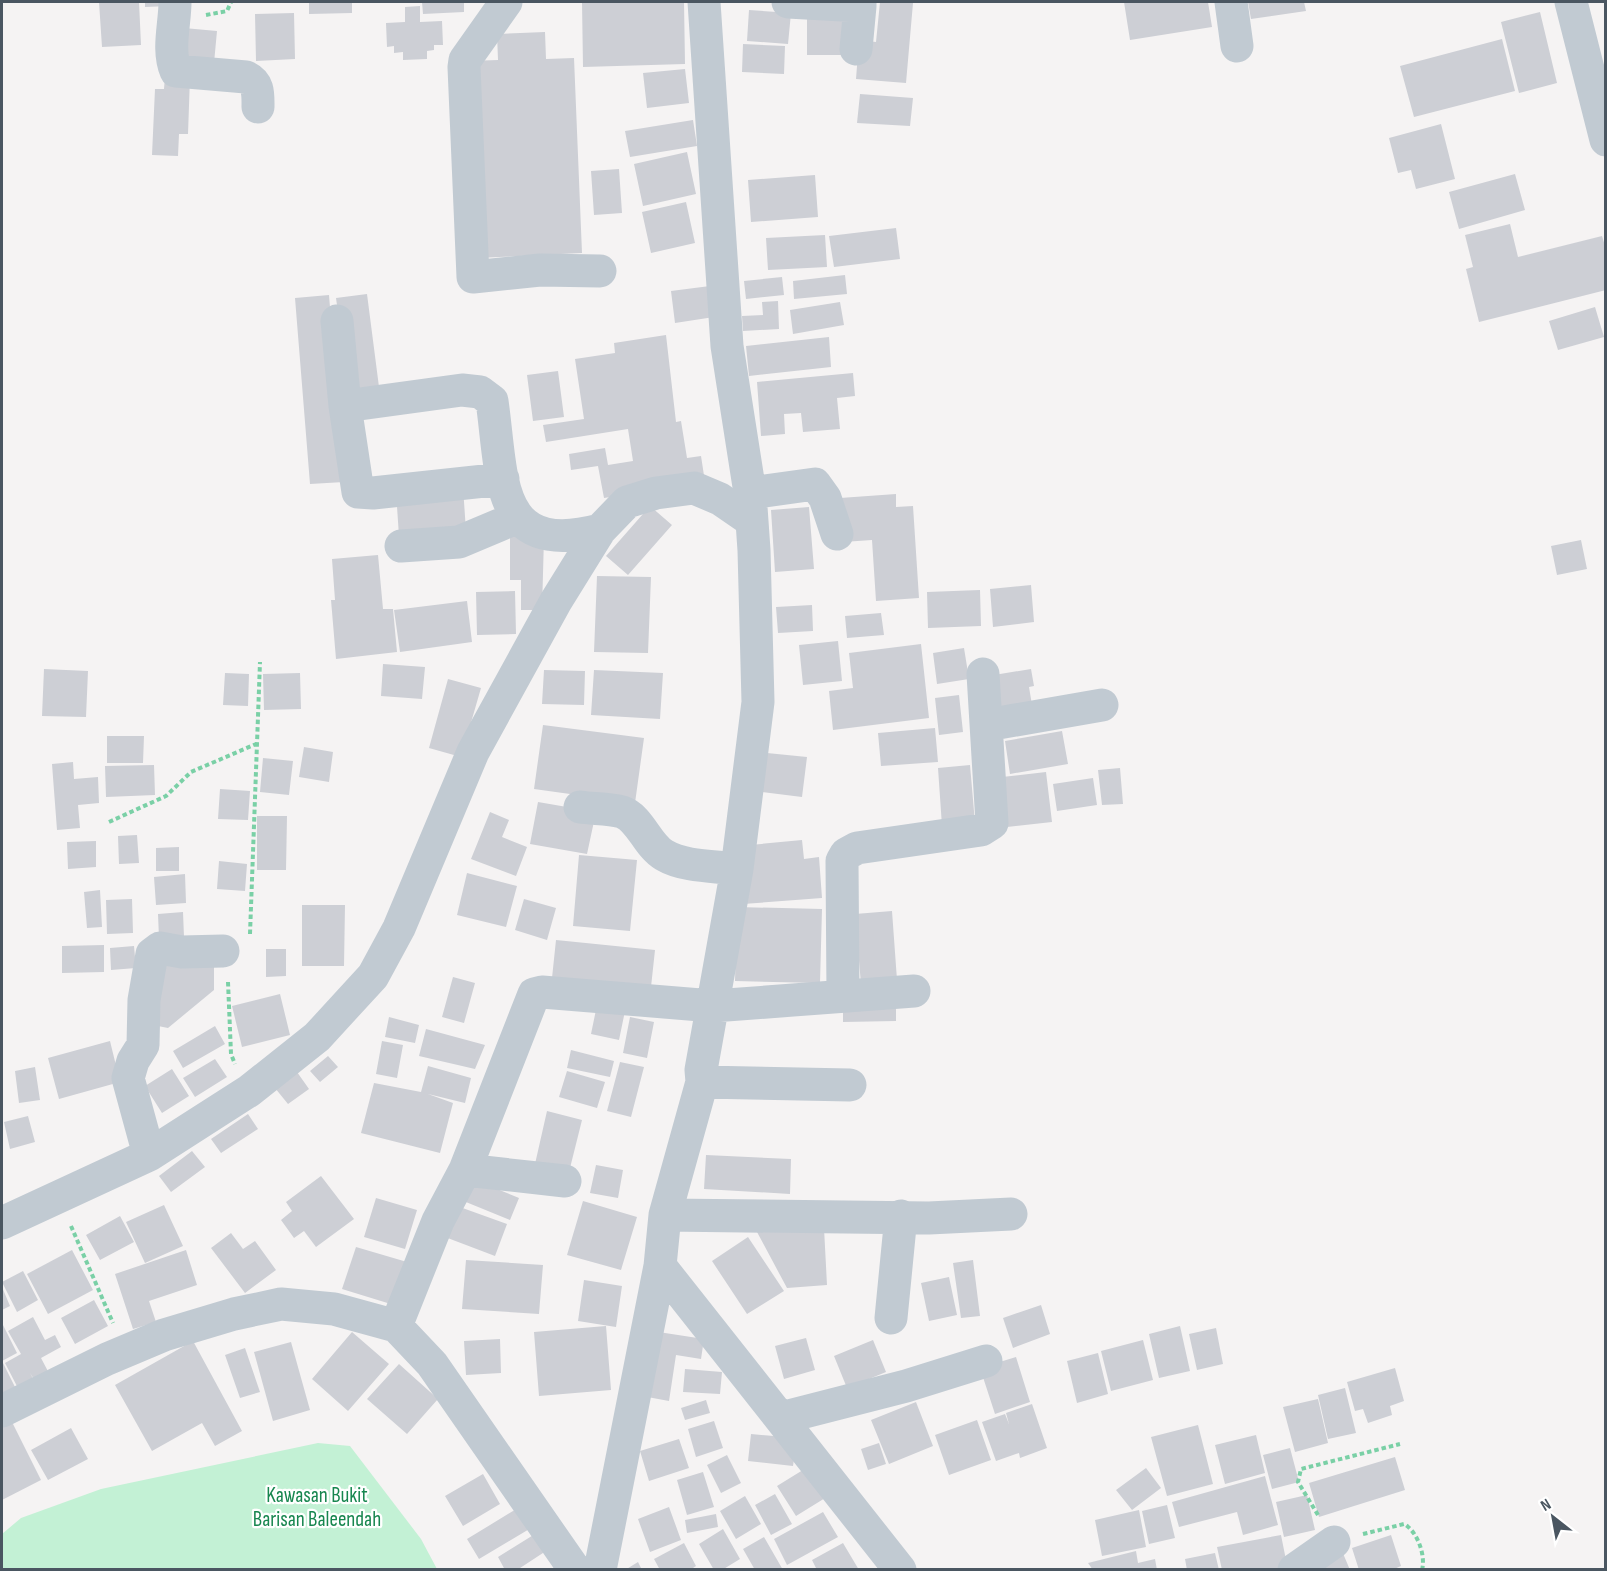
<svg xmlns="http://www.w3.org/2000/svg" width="1607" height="1571" viewBox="0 0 1607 1571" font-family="'Sofia Sans Condensed',sans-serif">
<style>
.green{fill:#c3f1d5}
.building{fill:#cdcfd5}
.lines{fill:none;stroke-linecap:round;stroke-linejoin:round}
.path{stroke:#7ad0a6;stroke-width:4;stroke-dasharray:4.5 3;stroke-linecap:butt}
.minor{stroke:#c1cad2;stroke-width:33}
.labels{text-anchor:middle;stroke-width:4.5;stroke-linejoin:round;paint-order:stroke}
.park-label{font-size:21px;fill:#17864f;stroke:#fff}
</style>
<rect width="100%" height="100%" fill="#f5f3f3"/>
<!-- green -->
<path class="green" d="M318,1443L350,1446L421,1539L437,1569H2V1534L21,1518L101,1489Z"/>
<!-- building -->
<path class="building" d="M99,2H139L141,45L102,47Z
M145,2H170V6L145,7Z
M309,2H352V13L309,14Z
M422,2H464V12L423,14Z
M582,2H684L685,64L583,67Z
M880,2L913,3L906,83L856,79L859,40L876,42Z
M1124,2H1208L1212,27L1130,40Z
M1248,2H1304L1306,11L1251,19Z
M420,6V22L442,21L443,45H434V50L427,51V59L403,60V52L394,53V46L387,47L386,23L405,22V7Z
M749,10L791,13L788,44L747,41Z
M1540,12L1557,83L1519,93L1501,22Z
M294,13L295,59L256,61L255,14Z
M807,14H850V55H807Z
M184,28L217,31L214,63L182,61Z
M545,32L546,59L574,58L582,253L477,258L469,61L498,60L497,34Z
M1502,39L1515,91L1414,117L1400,66Z
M743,44L785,46L784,74L742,72Z
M685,69L689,103L647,108L643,73Z
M165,76L190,77L188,134H179L178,156L152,155L155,89H164Z
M860,94L913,98L910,126L857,123Z
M693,120L697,146L630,157L625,131Z
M1441,124L1455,179L1416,189L1411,170L1398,173L1389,138Z
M687,152L696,194L643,206L634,164Z
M619,169L622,213L594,215L591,171Z
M1515,174L1525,210L1459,229L1449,192Z
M815,175L818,217L751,222L748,180Z
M686,202L695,243L651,253L642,212Z
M1510,224L1518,257L1602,236L1606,249V290L1479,322L1466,269L1473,267L1465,235Z
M896,228L900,259L834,267L829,236Z
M825,235L827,267L768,270L766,238Z
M845,275L847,294L794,299L793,281Z
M782,277L784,295L746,299L744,281Z
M710,286L714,317L675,323L671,291Z
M367,294L379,387L349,392L336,298Z
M329,295L344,482L310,484L295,298Z
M778,301L779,329L743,331L742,316L763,315L762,302Z
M840,302L844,325L793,334L790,310Z
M1595,307L1604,337L1558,350L1549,321Z
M666,335L676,422L681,421L687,458L701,456L705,482L604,498L598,466L571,470L569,454L605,448L608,465L633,461L628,429L546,442L543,425L584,419L575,359L615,353L614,343Z
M829,337L831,367L749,376L746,346Z
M558,371L564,417L533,421L527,375Z
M853,373L855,396L837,398L840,429L803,432L801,413L784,414L785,434L761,436L757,382Z
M463,487L466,531L399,536L396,492Z
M896,494V507L913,506L919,598L876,601L872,540L843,542L840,498Z
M650,506L672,525L628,575L606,556Z
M809,507L814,569L775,572L771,510Z
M510,537H544L542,610H521V580H510Z
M1581,540L1587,569L1557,575L1551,546Z
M378,555L383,609H393L397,652L336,659L331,600H335L332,559Z
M597,576L651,577L648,653L594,652Z
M1031,585L1034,622L993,627L990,589Z
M980,590L981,626L928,628L927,592Z
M515,591L516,634L477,635L476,592Z
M467,601L472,642L400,652L394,610Z
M812,605L813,631L778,633L776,607Z
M881,613L884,635L847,638L845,616Z
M838,641L842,681L803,685L799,645Z
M921,644L929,718L833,730L829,691L853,688L849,653Z
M964,648L969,679L937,684L933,653Z
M383,664L425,667L422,699L381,696Z
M44,669L88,671L86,717L42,716Z
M1031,669L1034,686L1029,687L1032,705L1000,710L988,676Z
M544,670L585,671L584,705L542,704Z
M594,670L663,673L660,719L591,715Z
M225,673L249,674L248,706L223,705Z
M300,673L301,709L264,710L263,674Z
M448,679L481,688L461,757L429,748Z
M959,695L963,732L939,735L935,698Z
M543,725L644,738L635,803L534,789Z
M935,728L938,762L881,766L878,733Z
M1062,731L1068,764L1010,774L1005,741Z
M107,736H144L143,763H107Z
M304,747L333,752L329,782L299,777Z
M767,753L807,757L802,797L762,792Z
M263,758L293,761L289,795L260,792Z
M73,762L74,779L98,777L99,803L78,805L80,828L57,830L52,764Z
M154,765L155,795L106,797L105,766Z
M970,765L975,823L942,826L938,768Z
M1120,768L1123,804L1102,805L1098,770Z
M1046,772L1052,822L1007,827L1002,777Z
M1093,778L1097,805L1057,811L1053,784Z
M220,789L250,791L248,820L218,819Z
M538,802L596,812L587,854L530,844Z
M490,812L509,820L502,837L527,847L516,876L471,859Z
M257,816H287L286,870H257Z
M137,835L139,863L119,864L118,836Z
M802,840L804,859L819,857L822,898L743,904L750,845Z
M96,841V867L68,869L67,842Z
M179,847V871H156V848Z
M579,855L637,860L630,931L573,926Z
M219,861L247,864L245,891L217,889Z
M467,873L517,886L506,927L457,915Z
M185,874L186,903L156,905L154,877Z
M100,890L102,927L87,928L84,892Z
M132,899L133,933L107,934L106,900Z
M524,899L556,908L547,940L515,930Z
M302,905H345L344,966H302Z
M737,907L822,909L820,983L735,981Z
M892,911L897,980L861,984L855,914Z
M183,912L184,937L159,938L158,914Z
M556,940L655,950L651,987L552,978Z
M104,945V972L62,973V946Z
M134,946L136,968L111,970L110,948Z
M266,949H286V976L266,977Z
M214,960V990L168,1028L153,1025L167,961Z
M453,977L475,983L464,1023L442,1017Z
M280,994L290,1035L242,1047L232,1006Z
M896,1002V1021L843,1022V1003Z
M597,1005L625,1011L619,1040L591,1034Z
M389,1017L419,1025L415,1043L385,1037Z
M630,1017L654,1022L647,1058L623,1053Z
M215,1026L225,1044L183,1068L173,1051Z
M426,1029L485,1045L475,1069L419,1056Z
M110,1041L120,1082L59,1099L48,1058Z
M382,1041L403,1045L397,1078L376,1074Z
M571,1050L614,1061L610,1077L567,1068Z
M328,1056L338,1067L320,1082L310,1071Z
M215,1059L227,1077L195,1097L183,1078Z
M620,1062L644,1067L631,1117L607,1111Z
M428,1066L471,1078L465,1103L428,1094L453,1103L440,1153L361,1133L374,1083L421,1092Z
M35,1067L40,1100L19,1103L15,1071Z
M172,1069L189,1096L162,1113L145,1086Z
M567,1071L605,1082L597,1108L559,1097Z
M297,1072L309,1089L288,1104L275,1088Z
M547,1111L582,1120L569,1172L535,1164Z
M248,1114L258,1129L221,1153L211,1139Z
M28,1116L35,1142L10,1149L4,1122Z
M192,1151L205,1167L171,1192L159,1176Z
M706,1155L791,1159L790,1194L704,1189Z
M596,1165L623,1170L618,1198L590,1193Z
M321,1176L354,1219L316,1247L304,1231L294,1238L281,1220L292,1211L286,1202Z
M470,1178L519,1198L510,1220L461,1200Z
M376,1198L417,1210L405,1249L364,1237Z
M583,1201L637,1217L621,1270L567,1255Z
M164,1205L183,1246L145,1263L126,1222Z
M457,1206L507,1224L495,1256L445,1237Z
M120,1216L134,1242L100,1260L86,1235Z
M824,1228L827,1285L787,1288L757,1232Z
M231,1233L243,1249L255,1241L276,1270L245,1293L211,1248Z
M748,1237L784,1291L747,1314L712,1261Z
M356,1247L407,1262L394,1305L342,1289Z
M72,1250L93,1290L48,1314L27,1274Z
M186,1250L197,1285L149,1301L156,1322L133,1329L115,1274Z
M466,1260L543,1265L539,1314L462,1309Z
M973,1260L980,1316L961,1318L953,1263Z
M23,1271L38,1300L17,1312L2,1282Z
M949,1277L957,1315L929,1321L921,1283Z
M584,1280L622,1286L616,1327L578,1321Z
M2,1287L10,1306L2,1310Z
M94,1300L108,1326L75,1344L61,1318Z
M1041,1305L1050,1334L1013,1348L1003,1318Z
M33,1317L45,1340L55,1335L61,1347L41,1358L51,1377L37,1384L30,1373L37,1386L21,1394L5,1363L21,1354L8,1331Z
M2,1323L17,1353L2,1361Z
M606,1326L611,1390L539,1396L534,1332Z
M1180,1326L1190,1371L1159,1378L1149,1334Z
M1216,1328L1223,1364L1197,1370L1189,1334Z
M652,1331L704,1339L701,1359L676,1355L669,1401L642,1396Z
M352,1332L389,1364L348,1411L312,1379Z
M806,1338L815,1370L784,1379L775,1346Z
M500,1339L501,1373L466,1375L464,1341Z
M873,1340L886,1372L847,1388L834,1356Z
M1143,1340L1153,1380L1111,1391L1101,1351Z
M193,1341L242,1431L215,1446L202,1423L152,1451L115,1385Z
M291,1342L310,1410L273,1421L254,1352Z
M245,1348L260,1392L240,1398L225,1355Z
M1098,1353L1108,1394L1077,1403L1067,1361Z
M1016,1357L1030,1402L995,1414L980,1368Z
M2,1361L18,1393L2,1402Z
M399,1364L438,1399L407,1434L367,1399Z
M1395,1368L1404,1401L1390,1406L1392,1415L1368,1423L1363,1409L1355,1411L1347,1382Z
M685,1369L722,1372L720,1394L683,1392Z
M1345,1388L1356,1433L1328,1439L1318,1395Z
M1318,1399L1328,1443L1295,1452L1283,1407Z
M706,1400L710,1413L685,1420L681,1408Z
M916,1402L933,1446L889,1464L871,1420Z
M1032,1404L1047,1448L1020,1458L1019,1453L996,1461L982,1422L1005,1414L1009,1424L1006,1413Z
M11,1420L41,1480L2,1500V1425Z
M977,1420L991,1460L949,1475L935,1435Z
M714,1421L723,1448L696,1457L688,1429Z
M1198,1425L1213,1484L1167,1496L1151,1437Z
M71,1428L88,1459L48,1480L31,1450Z
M751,1434L797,1438L793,1466L748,1461Z
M1256,1435L1265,1473L1225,1484L1215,1445Z
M679,1439L689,1468L649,1481L640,1451Z
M879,1443L886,1464L868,1470L861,1449Z
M1290,1448L1299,1482L1272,1489L1263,1455Z
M727,1455L741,1483L721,1493L707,1465Z
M1395,1457L1405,1490L1319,1517L1309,1483Z
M811,1465L830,1495L796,1516L777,1486Z
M1146,1468L1161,1488L1132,1510L1116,1490Z
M703,1472L714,1507L687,1515L677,1480Z
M483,1474L500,1504L463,1526L445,1496Z
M1265,1476L1278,1525L1243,1535L1237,1512L1179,1527L1172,1502Z
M775,1494L792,1524L771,1535L755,1505Z
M1307,1495L1315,1530L1284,1537L1276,1502Z
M745,1496L761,1524L736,1539L720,1511Z
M1167,1505L1175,1538L1149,1544L1142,1511Z
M669,1507L681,1540L650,1552L638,1519Z
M518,1508L531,1528L479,1559L467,1539Z
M1139,1510L1146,1547L1102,1556L1095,1520Z
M823,1512L838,1537L787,1565L774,1539Z
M716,1514L718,1527L687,1533L685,1520Z
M723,1529L740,1559L722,1570H714L699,1544Z
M535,1534L546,1551L517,1570H505L498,1557Z
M1281,1535L1288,1570H1222L1217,1547Z
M1391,1535L1401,1566L1392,1570H1359L1352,1548Z
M764,1537L783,1570H755L743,1549Z
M684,1543L696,1566L690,1570H660L654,1559Z
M843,1543L859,1570H817L812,1560Z
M1136,1551L1138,1563L1155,1559L1157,1570H1093L1088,1563Z
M1342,1551L1350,1570H1320Z
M1215,1553L1219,1570H1187L1185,1559Z
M638,1562L642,1570H625Z"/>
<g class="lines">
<!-- path -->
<path class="path" d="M206,15L227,11L231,2
M109,822L166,796L191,772L256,744
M250,934L260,662
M228,982L231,1054L235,1064
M71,1226L113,1323
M1318,1515L1298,1482L1301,1469L1400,1444
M1363,1534L1404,1524C1417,1531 1426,1555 1422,1570"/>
<!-- minor -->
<path class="minor" d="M175,2C175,24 167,50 176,71L246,77C259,83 258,94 258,107
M506,2L465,60L464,67L473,277L540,270L600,271
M788,2L860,6V2
M1231,2L1237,46
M1571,2L1606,140
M856,49L860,6
M337,321L345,406L358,492L373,493L503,479
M345,406L462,390L480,392L492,401C503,477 494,558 600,530
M750,493L815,484L825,498L837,534
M401,546L459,542L516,518
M987,725L1102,705
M580,807C593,809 609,808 622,812C640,818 647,845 664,855C684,867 715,866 737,869
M843,996L842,861L846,854L857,848L981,830L992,823L983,674
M702,1082L850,1085
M149,1155L128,1078L133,1061L143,1045L144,1000L152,954L160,948L182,952L223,951
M465,1170L565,1181
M665,1215L929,1218L1011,1214
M2,1223L149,1155L249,1091L317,1037L373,976L399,928L473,752L556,601L600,530L627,502L656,493L694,488L720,499L752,521
M660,1266L900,1570
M891,1318L901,1216
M396,1326L438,1221L465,1170L534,994L542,992L713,1006L914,991
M2,1411L107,1359L164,1335L234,1314L281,1304L334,1309L396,1326L432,1364L575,1570
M781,1418L906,1386L986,1361
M600,1570L660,1266L665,1215L702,1082L701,1070L737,869L758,702L754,550L750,493L727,346L704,2
M1294,1570L1334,1542"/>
</g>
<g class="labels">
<!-- park labels -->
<g class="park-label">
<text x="317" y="1502">Kawasan Bukit<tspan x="317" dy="24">Barisan Baleendah</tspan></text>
</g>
</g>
<!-- border -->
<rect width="1607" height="1571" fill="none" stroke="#4a5661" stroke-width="6"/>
<!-- north arrow -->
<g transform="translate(1553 1517) rotate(329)" stroke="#ffffff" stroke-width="4.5" paint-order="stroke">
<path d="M0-4.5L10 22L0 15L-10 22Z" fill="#4a5661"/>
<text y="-9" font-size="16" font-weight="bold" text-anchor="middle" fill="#4a5661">N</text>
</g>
</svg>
